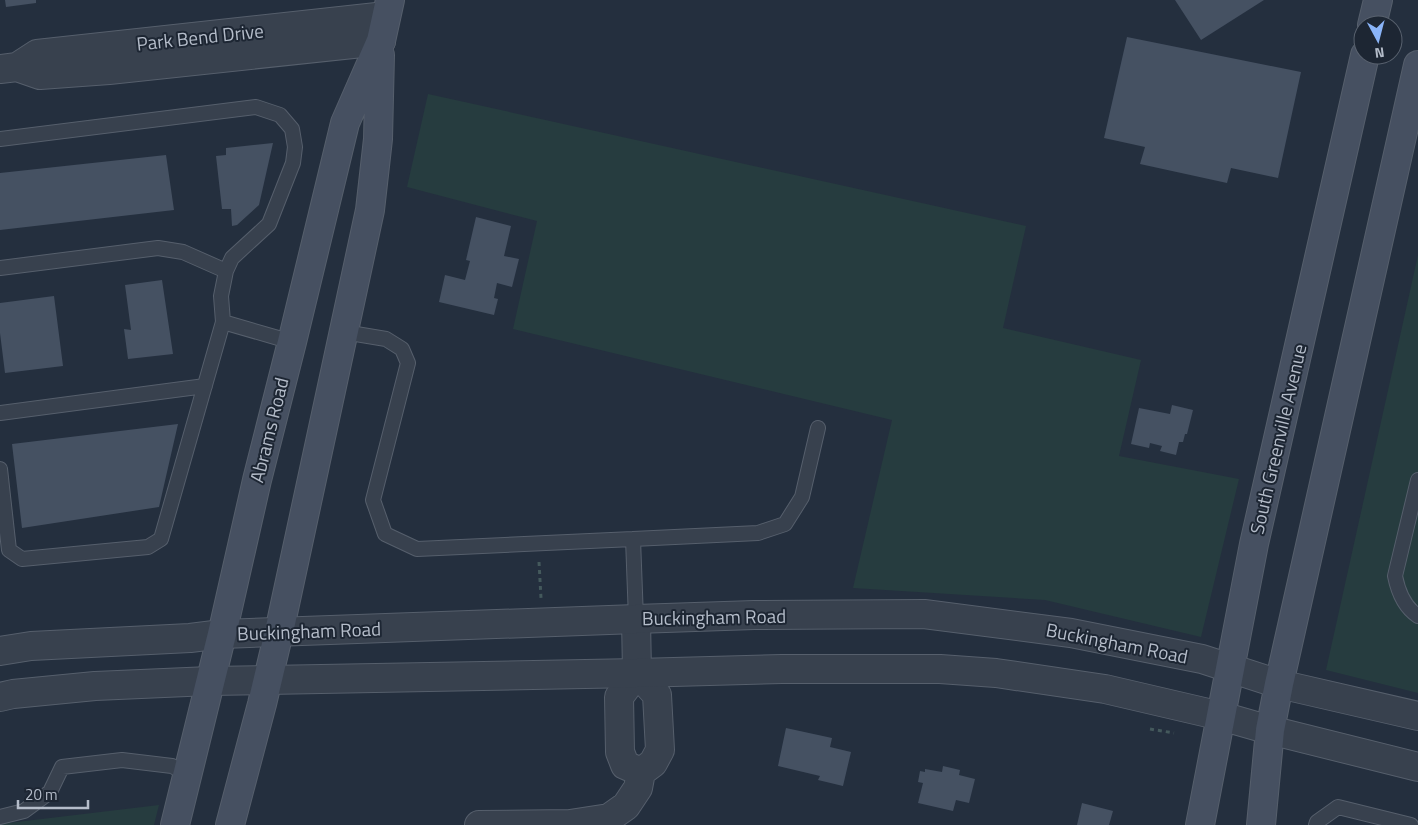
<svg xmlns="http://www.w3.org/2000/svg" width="1418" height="825" viewBox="0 0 1418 825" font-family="'Titillium Web',sans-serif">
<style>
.green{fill:#263c3f}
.building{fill:#455162}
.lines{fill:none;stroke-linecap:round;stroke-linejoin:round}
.service-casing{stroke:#565f6c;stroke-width:16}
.minor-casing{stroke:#565f6c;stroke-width:30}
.tertiary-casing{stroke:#565f6c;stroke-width:30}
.secondary-casing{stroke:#565f6c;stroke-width:30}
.path{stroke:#44595c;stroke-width:3;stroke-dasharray:4 4;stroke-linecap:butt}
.service{stroke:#38414e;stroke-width:14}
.minor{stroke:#38414e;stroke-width:28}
.tertiary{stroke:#38414e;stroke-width:28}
.secondary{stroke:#465061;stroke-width:28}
.labels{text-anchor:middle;stroke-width:4;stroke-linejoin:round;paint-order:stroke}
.street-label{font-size:19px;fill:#b4bcc9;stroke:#1d2633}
</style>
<rect width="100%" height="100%" fill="#242f3e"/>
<!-- green -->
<path class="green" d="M428,94L1026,226L1003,328L1141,360L1119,456L1239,479L1201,637L1045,600L853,588L892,420L513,329L537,221L407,187Z
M1418,255V693L1326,670Z
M159,805L154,825H0V824Z"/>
<!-- building -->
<path class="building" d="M5,0H36V3L6,7Z
M1175,0H1264L1201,40Z
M1127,37L1301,72L1278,178L1231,168L1227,183L1140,164L1145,147L1104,138Z
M273,143L259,205L237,225L232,226L231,209H222L216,156L226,155V148Z
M166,155L174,210L0,230V173Z
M476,217L511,226L504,256L519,259L512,287L497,283L494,298L498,299L494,315L439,302L445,275L465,280L470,261L466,260Z
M162,280L173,354L128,359L124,329L131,330L125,285Z
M54,296L63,366L5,373L0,333V303Z
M1172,405L1193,410L1187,434H1185L1183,442H1179L1176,455L1160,451L1162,446L1150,443L1149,448L1131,444L1139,408L1170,414Z
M178,424L159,507L22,528L12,444Z
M786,728L832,738L830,747L851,752L843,786L818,780L820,776L778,766Z
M943,766L960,770L959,775L975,779L969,803L956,800L953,811L918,803L923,783L918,782L920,771L925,772V769L942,772Z
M1082,803L1113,811L1109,825H1077Z"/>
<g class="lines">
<!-- service casing -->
<g class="service-casing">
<path id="service" d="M0,139L256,107L280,115L292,129L295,147L293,163L269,224L232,258L226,271L221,296L223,322L161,539L148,547L22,559L9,550L0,469
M0,268L158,248L183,252L226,271
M223,322L292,342
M344,332L386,339L402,349L408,363L373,500L385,534L417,549L633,539
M0,413L205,386
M1418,480L1395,576C1398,591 1404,607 1418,616
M636,619L633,539L758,533L785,524L802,497L818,428
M0,817L24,811L50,792L62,767L122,760L172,766L187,774
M1316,825L1317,822L1338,807L1411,825"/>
</g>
<!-- minor casing -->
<g class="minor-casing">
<path id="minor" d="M17,67L37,54L386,16
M0,69L17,67L40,75L109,70L381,41
M636,619L637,673
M637,673L619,697L620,752L625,765L641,772
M479,825L570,824L609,818L626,806L638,788L641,772L653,763L660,750L657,695L637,673"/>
</g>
<!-- tertiary casing -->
<g class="tertiary-casing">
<path id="tertiary" d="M0,651L31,646L190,638L222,634L636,619L754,615L924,614L1071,633L1202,659L1279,684L1418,716
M0,697L13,694L95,686L210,681L637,673L782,669H940L996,673L1105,689L1221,716L1270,730L1418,767"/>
</g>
<!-- secondary casing -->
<g class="secondary-casing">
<path id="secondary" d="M1372,25L1378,0
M175,825L222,634L257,480L292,342L345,123L381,41L390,0
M230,825L262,704L279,632L370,210L378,139L380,55
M1200,825L1254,544L1365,55
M1261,825L1270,730L1279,684L1418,65"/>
</g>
<!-- path -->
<path class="path" d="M539,562L541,598
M1150,729L1174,733"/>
<!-- service -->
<use href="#service" class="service"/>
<!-- minor -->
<use href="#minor" class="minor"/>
<!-- tertiary -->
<use href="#tertiary" class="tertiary"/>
<!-- secondary -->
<use href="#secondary" class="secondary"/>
</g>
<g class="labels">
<!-- street labels -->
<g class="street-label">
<text transform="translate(200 37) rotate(-6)" y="7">Park Bend Drive</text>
<text transform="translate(269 430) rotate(-76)" y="7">Abrams Road</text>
<text transform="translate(1278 439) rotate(-77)" y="7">South Greenville Avenue</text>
<text transform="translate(714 617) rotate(-1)" y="7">Buckingham Road</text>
<text transform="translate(309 631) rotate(-2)" y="7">Buckingham Road</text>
<text transform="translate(1117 643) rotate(11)" y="7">Buckingham Road</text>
</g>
</g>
<!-- north arrow -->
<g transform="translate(1378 40) rotate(173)"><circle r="24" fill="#1d2633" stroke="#59626f"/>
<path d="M0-4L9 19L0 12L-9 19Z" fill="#8ab4f8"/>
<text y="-8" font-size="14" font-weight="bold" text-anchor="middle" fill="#b4bcc9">N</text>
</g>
<!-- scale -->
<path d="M18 800v8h70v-8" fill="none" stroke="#b4bcc9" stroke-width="2.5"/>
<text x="25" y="800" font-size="15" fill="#b4bcc9" stroke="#1d2633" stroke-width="4" paint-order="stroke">20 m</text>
</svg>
